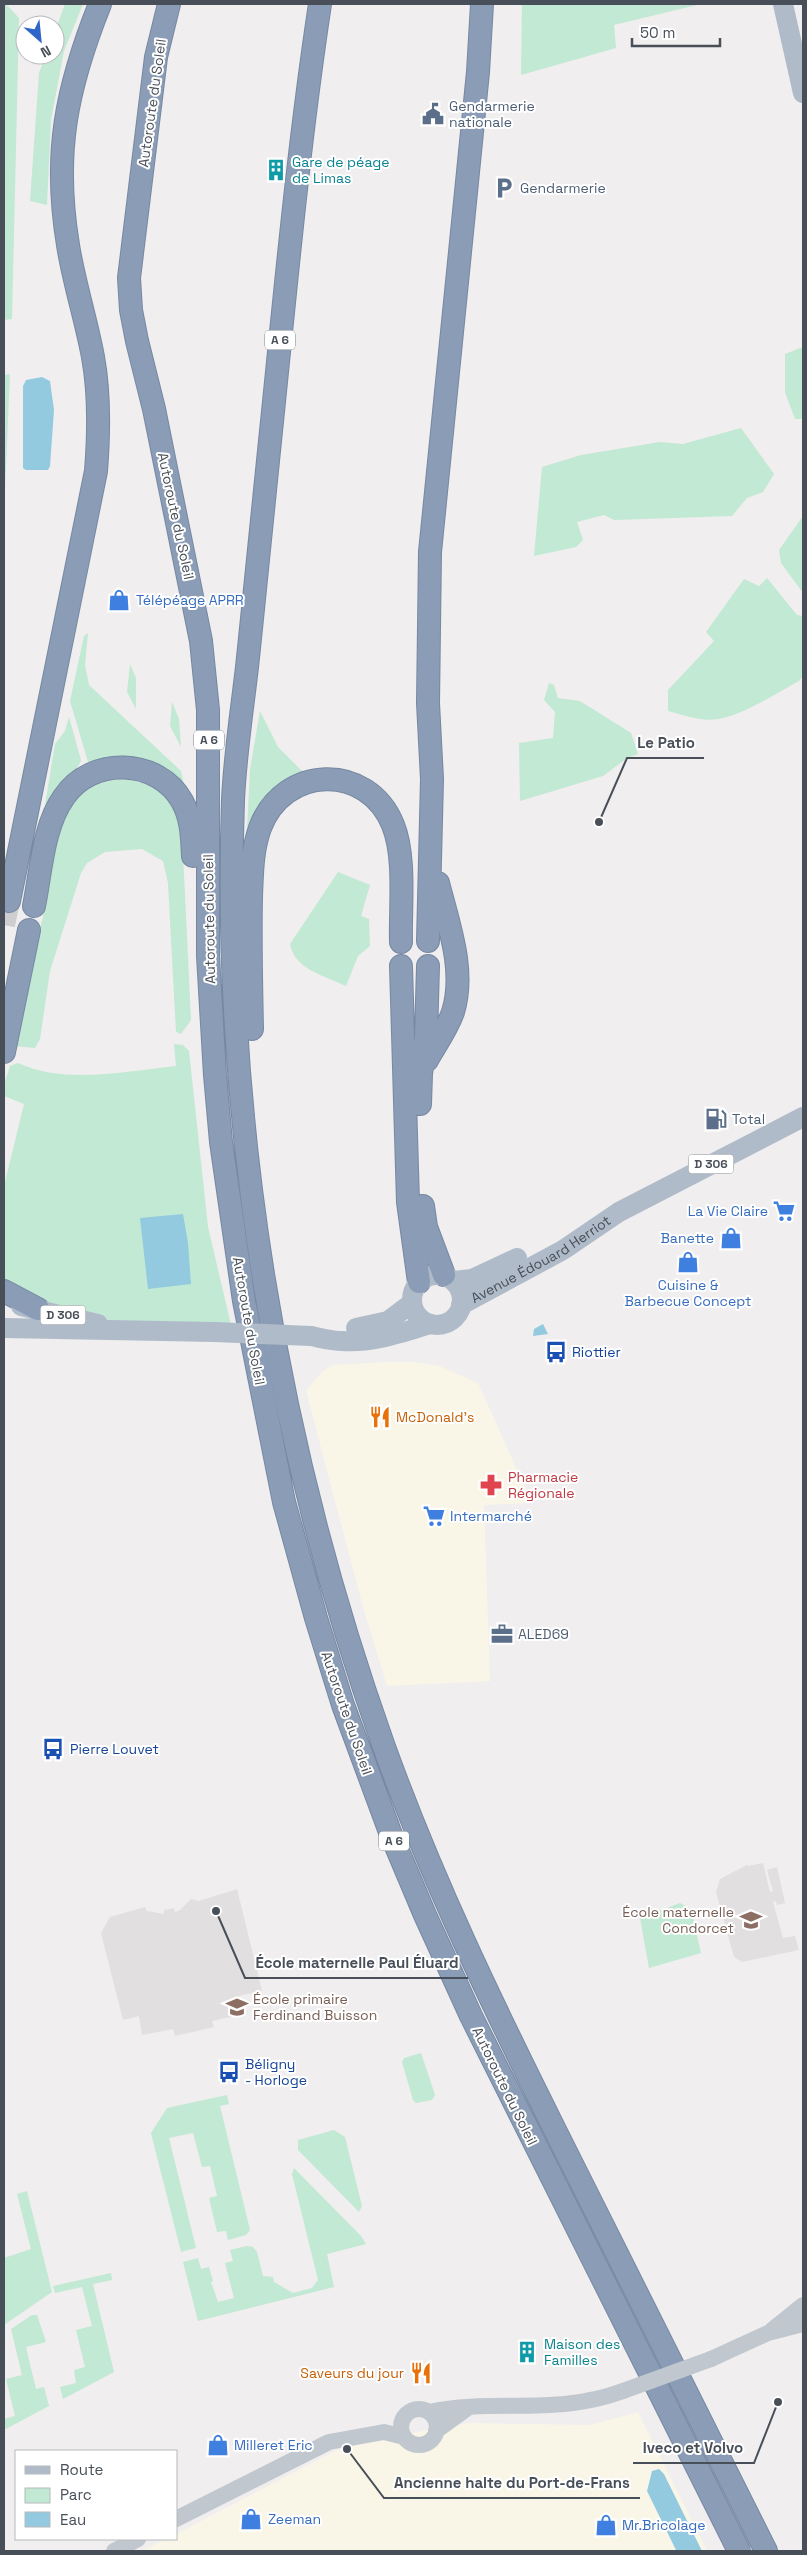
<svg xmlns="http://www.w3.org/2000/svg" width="807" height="2555" viewBox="0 0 807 2555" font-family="'Space Grotesk',sans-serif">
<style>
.commercial{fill:#f9f6e8}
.education{fill:#e1dfdf}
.green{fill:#c1e9d4}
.water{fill:#93cae0}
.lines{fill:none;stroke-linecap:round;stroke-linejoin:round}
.highway-tunnel{stroke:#ceced0;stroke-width:22;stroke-dasharray:22 11;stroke-linecap:butt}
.highway-casing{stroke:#7688a2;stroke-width:24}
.minor{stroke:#c0c7ce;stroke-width:16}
.major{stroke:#b0bbc9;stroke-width:20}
.highway{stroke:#8b9cb6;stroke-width:22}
.minor-bridge{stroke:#c0c7ce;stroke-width:16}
.major-bridge{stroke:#b0bbc9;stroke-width:20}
.labels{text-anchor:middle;stroke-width:4;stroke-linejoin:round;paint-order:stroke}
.shield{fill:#fff;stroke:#7f848a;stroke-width:1}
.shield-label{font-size:12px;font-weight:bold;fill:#484f58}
.street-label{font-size:14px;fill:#484f58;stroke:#fff}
.service-label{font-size:14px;fill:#4e5e75;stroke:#fff;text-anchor:start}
.culture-label{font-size:14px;fill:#0d838f;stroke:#fff;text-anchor:start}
.shop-label{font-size:14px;fill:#366cbe;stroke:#fff;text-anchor:start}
.transit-label{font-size:14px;fill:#164399;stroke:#fff;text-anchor:start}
.food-label{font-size:14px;fill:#c56008;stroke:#fff;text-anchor:start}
.health-label{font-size:14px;fill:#be3a42;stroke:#fff;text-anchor:start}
.education-label{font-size:14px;fill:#785e54;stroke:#fff;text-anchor:end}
.leader{fill:none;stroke:#484f58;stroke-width:2}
.callout-dot{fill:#484f58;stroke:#fff;stroke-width:2}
.callout-label{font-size:15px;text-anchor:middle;font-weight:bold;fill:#484f58;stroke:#fff;stroke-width:4;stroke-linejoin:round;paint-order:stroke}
</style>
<rect width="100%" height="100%" fill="#f0eeee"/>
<!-- commercial -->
<path class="commercial" d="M386,1362H415L439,1366L478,1383L532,1503L484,1505L490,1681L387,1686L363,1607L306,1391L322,1372L333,1365Z
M638,2412L707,2551H142L166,2539H176V2534L333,2452L360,2442L469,2423L591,2425Z"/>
<!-- education -->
<path class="education" d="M763,1863L770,1892L773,1891L767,1870L777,1867L785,1903L777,1905L776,1901L773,1902L783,1938L795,1936L799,1950L742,1962L734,1957L716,1892L720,1879L747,1865L748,1866Z
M237,1889L262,1991L239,1996L243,2014L212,2021L214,2027L175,2036L173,2029L142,2035L139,2016L123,2020L101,1933L110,1917L145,1907L147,1911L164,1914V1910L174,1908L175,1912L180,1910L191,1899L199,1901Z"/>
<!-- green -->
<path class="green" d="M4,4H6L19,18L12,319L4,320Z
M65,4H83L64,51L51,120L47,205L30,201L39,73L46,55H55V31Z
M522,4H701L614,25L616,48L521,75Z
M803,347V419H795L785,392V354Z
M10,374L4,514V518V375Z
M741,428L774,474L763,492L747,498L732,516L614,520L604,515L577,522L583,540L576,547L534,556L542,467L581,455L660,442L683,444Z
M803,516V593L781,563L779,550Z
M767,578L797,615L803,616V676L799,681C777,693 743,715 718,719C702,722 683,715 668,711V690L714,641L706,632L744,579L759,586Z
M88,633L85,665L89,685L181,771L186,794L88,762L70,701L84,636Z
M130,664L136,678V709L127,692Z
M549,683L554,685L558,698L580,701L631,733L638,754L627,758L603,776L520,801L519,743L553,738L555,712L544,700Z
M172,702L179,719L181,747L170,726Z
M260,711L278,747L304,773C272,782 261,801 247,830L250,769Z
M69,717L81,760C78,771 67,776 60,784C53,794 48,805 43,817L55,744L65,731Z
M123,779C161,784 173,797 182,833L191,1020L181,1034L176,1032L168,883L163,861L142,849L105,852L87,863L81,873L50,971L40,1039L35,1048L13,1046C23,1001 34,956 44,912C50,883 54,824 73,802C87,786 103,781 123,779Z
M338,872L370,885L361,916L369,919L370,946L358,956L346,986C325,976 294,969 290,944Z
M174,1044L183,1045L189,1051L208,1227L231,1325L115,1321L77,1315L4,1285V1186L24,1104L4,1096V1085L10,1066L18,1063C66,1085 126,1071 176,1066Z
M680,1903L691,1909L701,1953L649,1968L640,1918Z
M421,2053L435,2095L432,2100L416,2103L413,2100L402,2062L404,2058Z
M227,2095L229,2104L220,2106L250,2230L246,2235L228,2240L226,2231L217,2232L209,2198L217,2196L210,2166L202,2167L193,2133L169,2138L196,2248L181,2252L151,2133L167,2108Z
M334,2130L345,2137L362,2206L359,2212L298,2150V2140Z
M294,2168L361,2236L366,2244L327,2254L334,2287L198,2321L183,2262L198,2258L201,2269L209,2267L213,2281L211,2282L218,2302L234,2298L225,2263L233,2261L230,2250L247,2246L253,2247L257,2252L263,2276L273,2277L274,2282L293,2293L312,2288L318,2280L292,2174Z
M27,2191L52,2292L4,2325V2258L31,2249L17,2194Z
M111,2273L112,2280L93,2284L114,2372L63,2399L60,2387L76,2383L74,2370L85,2367L76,2330L92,2326L82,2287L55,2293L53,2286Z
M32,2315H37L46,2342L26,2347L36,2389L44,2387L49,2406L4,2430V2419L15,2416L6,2379L22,2375L11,2329Z"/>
<!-- water -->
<path class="water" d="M42,377L50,381L54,410L50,466L48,470H26L23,468V386L26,380Z
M183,1214L188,1243L191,1284L148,1289L140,1218Z
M543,1324L548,1334L533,1336L534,1329Z
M659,2469L664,2474L702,2551L676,2550L647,2491L652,2471Z"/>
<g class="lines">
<!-- highway-tunnel -->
<path class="highway-tunnel" d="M4,925L9,901"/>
<!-- highway casing -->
<g class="highway-casing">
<path id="highway" d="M169,4L156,57L129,278L131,310L137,341L154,409L201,641L208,710V956L215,1075L221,1142L244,1301L284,1502L316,1618L343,1705L390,1832L425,1915L471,2016L739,2551
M320,4C298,149 285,295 270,441C262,517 255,592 247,667C242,711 235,755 233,800C222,1118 276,1444 383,1744C431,1878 493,2006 557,2134C626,2273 696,2412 766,2551
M9,901L96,471C99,433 100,395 93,357C86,319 74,283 68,245C53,154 66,89 100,4
M34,906C41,872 43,826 64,797C91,756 158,758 182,801C192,819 192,837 193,856
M428,941L432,779L428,703L430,552L478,72L482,4
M401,966L408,1202L419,1282
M252,1029C251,984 250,940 251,896C252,873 252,850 260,828C283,765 368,762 393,825C406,857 400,907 401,942
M4,1052L29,930
M427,1060C436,1044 447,1029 453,1012C466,970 448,923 438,883
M420,1104L421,1074L426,1037L428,966
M423,1206L426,1227L444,1275
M4,1291L38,1309"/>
</g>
<!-- minor -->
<path class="minor" d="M772,2330L803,2305
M711,2359L768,2333L803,2324
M401 2427a18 18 0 1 1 36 0a18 18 0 1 1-36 0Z
M429,2412C495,2398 556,2416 623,2391
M436,2431L469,2407
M176,2519L329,2442L384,2432L404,2437
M114,2551L138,2539"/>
<!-- major -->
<g class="major">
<path d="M783,4L803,93"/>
<circle cx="437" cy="1300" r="25"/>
<path d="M454,1281L472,1279L517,1258"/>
<path id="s1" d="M461,1305L563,1250L619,1212L803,1117"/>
<path d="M21,1306L98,1324"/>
<path d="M4,1328L215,1332"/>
<path d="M356,1328L388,1321L412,1303"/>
<path d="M311,1336C321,1338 332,1341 342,1341C372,1343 402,1333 430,1324"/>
</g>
<!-- highway -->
<use href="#highway" class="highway"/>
<!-- minor-bridge -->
<path class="minor-bridge" d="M623,2391L711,2359"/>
<!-- major-bridge -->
<path class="major-bridge" d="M215,1332L311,1336"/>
</g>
<!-- icons -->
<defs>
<g id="civic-bare" transform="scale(1.725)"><path d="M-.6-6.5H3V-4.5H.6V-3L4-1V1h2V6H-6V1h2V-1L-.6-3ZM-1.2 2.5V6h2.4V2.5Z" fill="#5c6f8a" stroke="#fff" stroke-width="2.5" paint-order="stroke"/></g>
<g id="building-bare" transform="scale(1.725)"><path d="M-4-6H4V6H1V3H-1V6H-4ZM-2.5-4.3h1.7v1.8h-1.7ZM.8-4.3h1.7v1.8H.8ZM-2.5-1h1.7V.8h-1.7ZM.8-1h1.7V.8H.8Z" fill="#0f9aa8" stroke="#fff" stroke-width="2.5" paint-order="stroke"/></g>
<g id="parking-bare" transform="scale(1.725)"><path d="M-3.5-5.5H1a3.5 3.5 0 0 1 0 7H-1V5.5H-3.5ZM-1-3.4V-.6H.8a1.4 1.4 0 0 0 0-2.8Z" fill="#5c6f8a" stroke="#fff" stroke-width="2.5" paint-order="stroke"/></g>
<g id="shop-bare" transform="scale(1.725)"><path d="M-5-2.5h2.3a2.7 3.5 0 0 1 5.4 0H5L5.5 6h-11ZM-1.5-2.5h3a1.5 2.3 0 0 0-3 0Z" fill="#3f7fe0" stroke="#fff" stroke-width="2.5" paint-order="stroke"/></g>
<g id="fuel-bare" transform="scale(1.725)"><path d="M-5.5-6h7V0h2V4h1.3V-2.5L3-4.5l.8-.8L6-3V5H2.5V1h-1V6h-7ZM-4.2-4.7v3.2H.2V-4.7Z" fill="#5c6f8a" stroke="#fff" stroke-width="2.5" paint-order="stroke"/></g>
<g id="supermarket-bare" transform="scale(1.725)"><path d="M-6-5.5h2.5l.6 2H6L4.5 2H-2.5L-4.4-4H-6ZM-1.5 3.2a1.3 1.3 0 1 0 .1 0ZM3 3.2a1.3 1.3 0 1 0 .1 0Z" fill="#3f7fe0" stroke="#fff" stroke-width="2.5" paint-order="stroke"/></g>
<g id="bus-bare" transform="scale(1.725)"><path d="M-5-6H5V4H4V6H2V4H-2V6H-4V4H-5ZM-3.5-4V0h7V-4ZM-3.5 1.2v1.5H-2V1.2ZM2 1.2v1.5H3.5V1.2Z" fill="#1a4fb4" stroke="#fff" stroke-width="2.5" paint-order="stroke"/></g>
<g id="restaurant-bare" transform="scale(1.725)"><path d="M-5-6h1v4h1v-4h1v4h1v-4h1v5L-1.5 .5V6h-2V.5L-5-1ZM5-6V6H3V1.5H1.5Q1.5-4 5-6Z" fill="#e8710a" stroke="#fff" stroke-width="2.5" paint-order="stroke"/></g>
<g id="pharmacy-bare" transform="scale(1.725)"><path d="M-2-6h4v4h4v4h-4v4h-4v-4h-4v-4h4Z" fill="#e0444e" stroke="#fff" stroke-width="2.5" paint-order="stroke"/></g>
<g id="office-bare" transform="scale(1.725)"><path d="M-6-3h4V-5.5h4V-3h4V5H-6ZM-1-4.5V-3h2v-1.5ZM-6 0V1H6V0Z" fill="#5c6f8a" stroke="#fff" stroke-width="2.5" paint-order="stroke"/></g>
<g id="school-bare" transform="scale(1.725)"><path d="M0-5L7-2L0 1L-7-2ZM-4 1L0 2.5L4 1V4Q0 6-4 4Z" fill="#8d6e63" stroke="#fff" stroke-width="2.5" paint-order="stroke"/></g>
</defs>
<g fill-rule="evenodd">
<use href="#civic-bare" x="433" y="114"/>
<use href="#building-bare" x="276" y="170"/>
<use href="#parking-bare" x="504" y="188"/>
<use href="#shop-bare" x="119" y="600"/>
<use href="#fuel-bare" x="716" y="1119"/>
<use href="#supermarket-bare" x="784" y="1211"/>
<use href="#shop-bare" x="731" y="1238"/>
<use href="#shop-bare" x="688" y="1262"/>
<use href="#bus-bare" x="556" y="1352"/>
<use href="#restaurant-bare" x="380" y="1417"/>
<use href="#pharmacy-bare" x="491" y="1485"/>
<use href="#supermarket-bare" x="434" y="1516"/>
<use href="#office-bare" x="502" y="1634"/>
<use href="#bus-bare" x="53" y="1749"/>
<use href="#school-bare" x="751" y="1920"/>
<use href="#school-bare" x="237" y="2007"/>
<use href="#bus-bare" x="229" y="2072"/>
<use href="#building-bare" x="527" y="2352"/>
<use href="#restaurant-bare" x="421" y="2373"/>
<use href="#shop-bare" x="218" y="2445"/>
<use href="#shop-bare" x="251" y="2519"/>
<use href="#shop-bare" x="606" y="2525"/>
</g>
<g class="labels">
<!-- shield labels -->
<g class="shield">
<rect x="265" y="330.5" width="30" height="19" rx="4"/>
<rect x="194" y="730.5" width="30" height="19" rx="4"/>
<rect x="688.5" y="1154.5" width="45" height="19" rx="4"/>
<rect x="40.5" y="1305.5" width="45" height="19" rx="4"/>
<rect x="379" y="1831.5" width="30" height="19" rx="4"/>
</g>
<g class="shield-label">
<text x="280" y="344">A 6</text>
<text x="209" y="744">A 6</text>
<text x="711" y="1168">D 306</text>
<text x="63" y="1319">D 306</text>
<text x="394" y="1845">A 6</text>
</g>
<!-- street labels -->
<g class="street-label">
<text transform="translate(152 103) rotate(-82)" y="5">Autoroute du Soleil</text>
<text transform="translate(176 516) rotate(78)" y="5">Autoroute du Soleil</text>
<text transform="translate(209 919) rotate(-91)" y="5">Autoroute du Soleil</text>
<text dy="5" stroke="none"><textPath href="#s1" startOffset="92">Avenue Édouard Herriot</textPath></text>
<text transform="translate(249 1321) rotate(80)" y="5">Autoroute du Soleil</text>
<text transform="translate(347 1713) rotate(71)" y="5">Autoroute du Soleil</text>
<text transform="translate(505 2086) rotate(64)" y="5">Autoroute du Soleil</text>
</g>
<!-- service labels -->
<g class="service-label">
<text x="449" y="111">Gendarmerie<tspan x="449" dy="16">nationale</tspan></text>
<text x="520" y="193">Gendarmerie</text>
<text x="732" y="1124">Total</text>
<text x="518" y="1639">ALED69</text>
</g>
<!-- culture labels -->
<g class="culture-label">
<text x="292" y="167">Gare de péage<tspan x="292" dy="16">de Limas</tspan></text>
<text x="544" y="2349">Maison des<tspan x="544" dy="16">Familles</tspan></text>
</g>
<!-- shop labels -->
<g class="shop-label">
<text x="136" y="605">Télépéage APRR</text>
<text x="768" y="1216" text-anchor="end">La Vie Claire</text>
<text x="714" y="1243" text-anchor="end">Banette</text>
<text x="688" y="1290" text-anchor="middle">Cuisine &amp;<tspan x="688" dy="16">Barbecue Concept</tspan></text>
<text x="450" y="1521">Intermarché</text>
<text x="234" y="2450">Milleret Eric</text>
<text x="268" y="2524">Zeeman</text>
<text x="622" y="2530">Mr.Bricolage</text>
</g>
<!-- transit labels -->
<g class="transit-label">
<text x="572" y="1357">Riottier</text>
<text x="70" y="1754">Pierre Louvet</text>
<text x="245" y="2069">Béligny<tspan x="245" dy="16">- Horloge</tspan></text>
</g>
<!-- food labels -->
<g class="food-label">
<text x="396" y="1422">McDonald's</text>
<text x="404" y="2378" text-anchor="end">Saveurs du jour</text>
</g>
<!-- health labels -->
<g class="health-label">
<text x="508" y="1482">Pharmacie<tspan x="508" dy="16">Régionale</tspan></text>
</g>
<!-- education labels -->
<g class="education-label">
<text x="734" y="1917">École maternelle<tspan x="734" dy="16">Condorcet</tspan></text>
<text x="253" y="2004" text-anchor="start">École primaire<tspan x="253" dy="16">Ferdinand Buisson</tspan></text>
</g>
</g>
<!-- callouts -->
<path class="leader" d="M599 822L627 758H704M216 1911L245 1978H468M778 2402L754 2463H633M347 2449L384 2498H640"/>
<g class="callout-dot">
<circle cx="599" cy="822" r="5"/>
<circle cx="216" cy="1911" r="5"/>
<circle cx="778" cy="2402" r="5"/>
<circle cx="347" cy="2449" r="5"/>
</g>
<g class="callout-label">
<text x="666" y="748">Le Patio</text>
<text x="357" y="1968">École maternelle Paul Éluard</text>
<text x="693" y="2453">Iveco et Volvo</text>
<text x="512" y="2488">Ancienne halte du Port-de-Frans</text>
</g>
<!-- border -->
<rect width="807" height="2555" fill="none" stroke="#484f58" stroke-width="10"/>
<!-- legend -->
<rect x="15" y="2450" width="162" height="90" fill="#ffffff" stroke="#b6b9bc"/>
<rect x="25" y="2466" width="25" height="8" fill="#b0bbc9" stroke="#b6b9bc"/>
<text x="60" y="2475" font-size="15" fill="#484f58">Route</text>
<rect x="25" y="2488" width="25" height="15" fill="#c1e9d4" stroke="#b6b9bc"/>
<text x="60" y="2500" font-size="15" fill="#484f58">Parc</text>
<rect x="25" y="2512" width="25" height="15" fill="#93cae0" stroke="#b6b9bc"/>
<text x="60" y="2525" font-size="15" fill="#484f58">Eau</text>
<!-- north arrow -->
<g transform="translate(40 40) rotate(153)"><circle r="24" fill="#ffffff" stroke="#b6b9bc"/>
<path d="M0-4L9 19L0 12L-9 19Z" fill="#2f65c8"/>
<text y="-8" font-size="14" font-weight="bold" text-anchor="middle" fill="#484f58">N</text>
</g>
<!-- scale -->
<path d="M632 38v8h88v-8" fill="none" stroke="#484f58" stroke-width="2.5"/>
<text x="640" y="38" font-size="15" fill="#484f58" stroke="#ffffff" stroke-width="4" paint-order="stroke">50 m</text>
</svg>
